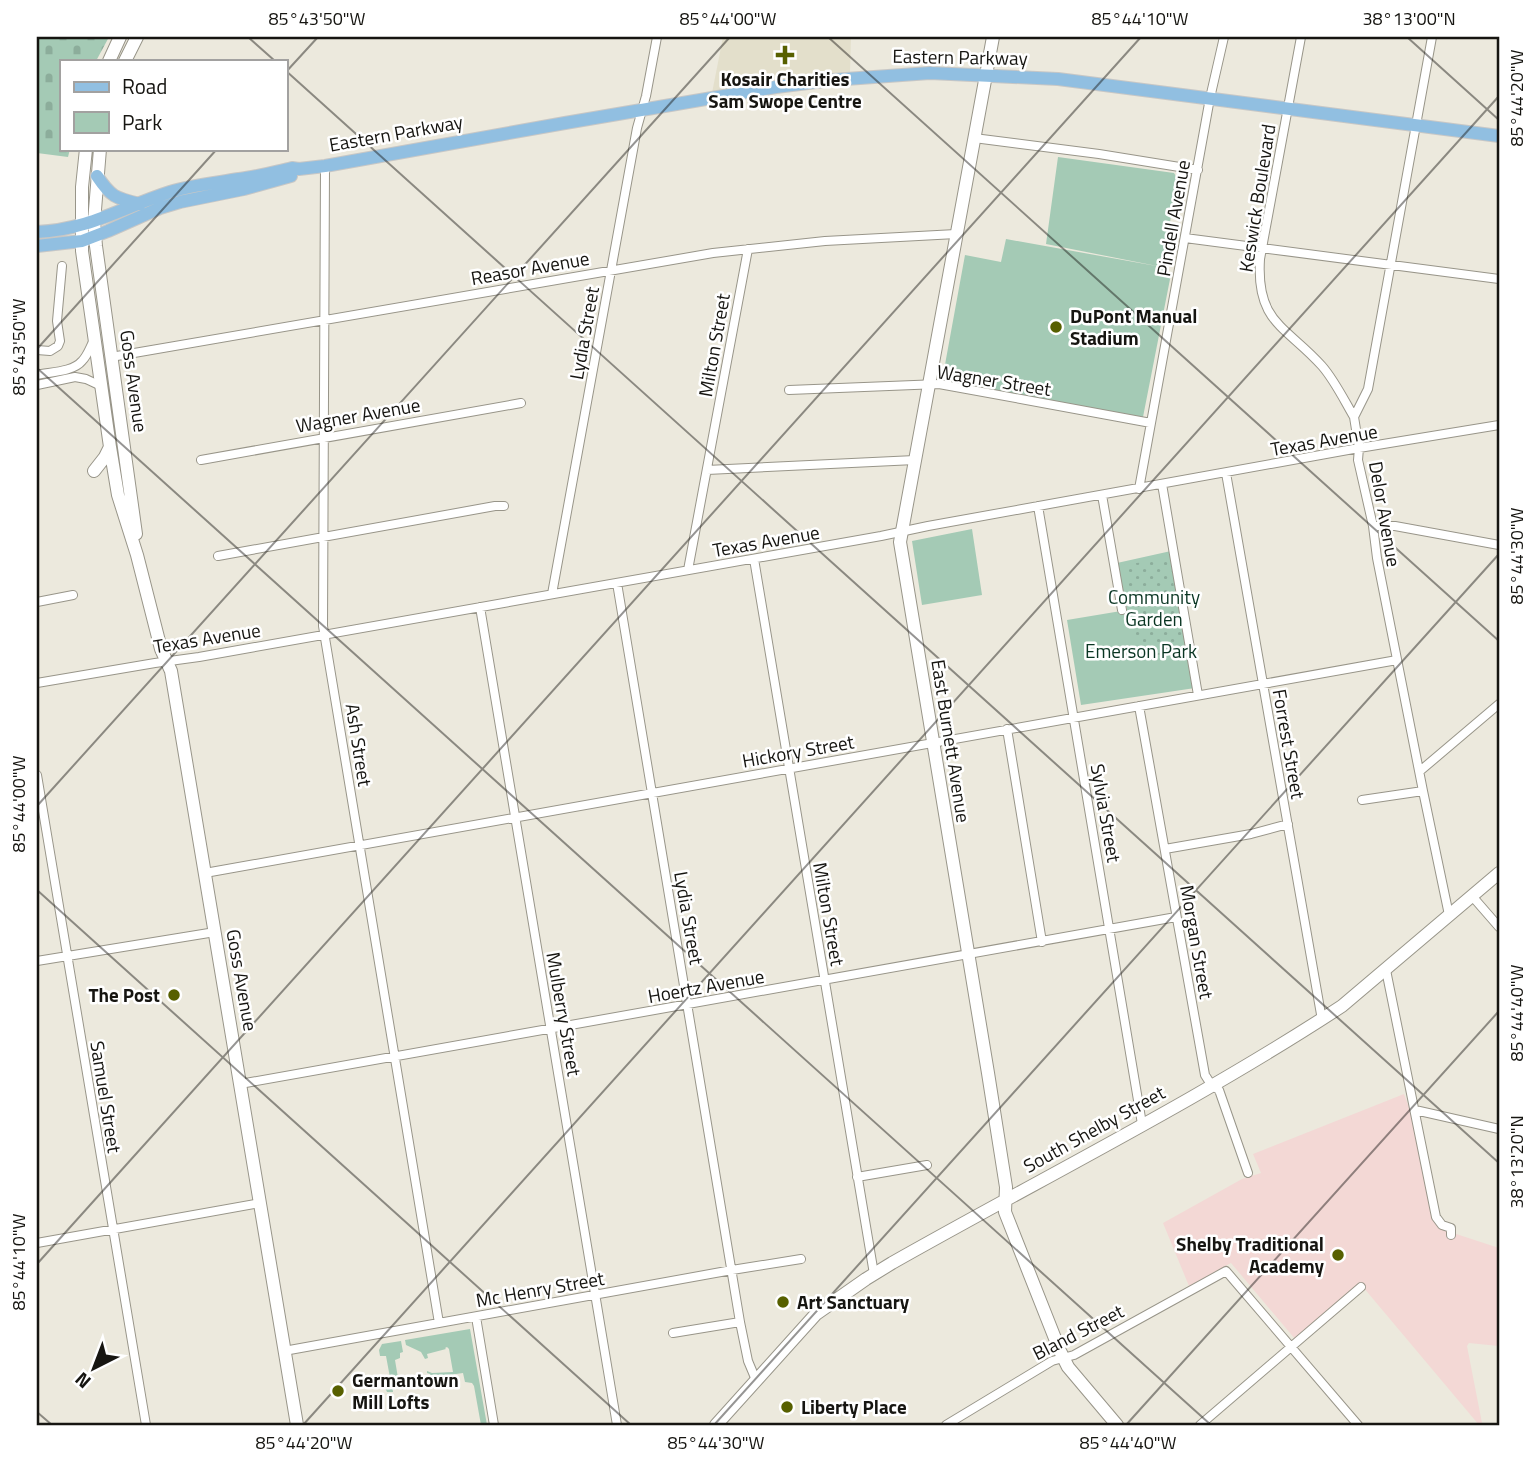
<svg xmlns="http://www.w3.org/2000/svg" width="1536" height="1462" viewBox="0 0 1536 1462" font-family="'Titillium Web',sans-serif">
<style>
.built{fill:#e3dfcb}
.education{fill:#f3d8d5}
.green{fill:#a4cab5}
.cemetery{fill:url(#cemetery-stones)}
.garden{fill:url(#garden-dots)}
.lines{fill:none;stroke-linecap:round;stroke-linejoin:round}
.street-casing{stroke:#989589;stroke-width:10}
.secondary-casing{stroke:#989589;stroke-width:14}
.primary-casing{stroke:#c7c7c6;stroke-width:14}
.street{stroke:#fff;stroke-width:8}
.secondary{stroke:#fff;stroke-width:12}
.primary{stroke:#91bfe1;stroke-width:12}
.ticks{fill:none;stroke:#161511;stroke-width:2;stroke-opacity:0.45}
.poi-dot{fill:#576000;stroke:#fff;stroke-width:2.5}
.labels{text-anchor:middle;stroke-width:5;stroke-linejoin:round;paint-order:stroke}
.street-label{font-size:19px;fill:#161511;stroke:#fff}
.poi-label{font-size:19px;font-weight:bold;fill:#161511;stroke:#fff;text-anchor:start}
.park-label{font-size:19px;fill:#093522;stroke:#fff}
.neatline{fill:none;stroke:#161511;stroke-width:2.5}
.ticks-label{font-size:18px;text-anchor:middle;fill:#161511}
</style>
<defs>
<pattern id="cemetery-stones" width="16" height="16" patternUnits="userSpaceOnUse" patternTransform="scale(1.75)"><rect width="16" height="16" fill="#a4cab5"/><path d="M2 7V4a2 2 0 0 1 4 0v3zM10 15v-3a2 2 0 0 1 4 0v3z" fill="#8cad9b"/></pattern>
<pattern id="garden-dots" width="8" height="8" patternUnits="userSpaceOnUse" patternTransform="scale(1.75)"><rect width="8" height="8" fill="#a4cab5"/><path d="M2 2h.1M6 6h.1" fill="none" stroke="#8cad9b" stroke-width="1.8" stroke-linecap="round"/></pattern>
</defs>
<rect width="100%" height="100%" fill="#ece9dd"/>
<!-- built -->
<path class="built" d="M723,37H851L850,72L712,93Z"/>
<!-- education -->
<path class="education" d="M1404,1094L1412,1115L1434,1222L1444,1230L1499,1248V1346L1469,1343L1467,1346L1482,1423L1479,1425L1363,1287L1295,1339L1231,1263L1189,1286L1163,1223L1242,1179L1261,1173L1253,1154Z"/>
<!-- green -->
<path class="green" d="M1058,157L1174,173L1177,178L1163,267L1165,268L1163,273L1171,274L1143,417L942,381L965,255L1001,262L1006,239L1162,267L1046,244Z
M972,529L982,595L922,605L912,541Z
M1171,551L1195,688L1081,705L1067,620L1127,610L1117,563Z
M470,1329L487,1425H481L474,1386L472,1383L465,1382L463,1373L442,1376L443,1383L441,1384L439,1377L430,1378V1374L427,1373V1371L432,1373L453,1372L449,1349L447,1347L445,1348L446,1349L427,1354L428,1358L425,1359L421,1352L406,1345L405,1340Z
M401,1341L403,1352L400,1353V1358L395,1360L398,1378H402L403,1383L392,1385L393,1392H387L384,1385L391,1383L386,1356H380L379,1350L382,1344Z"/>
<!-- cemetery -->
<path class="cemetery" d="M37,37H109L96,61H61V149H70L68,157L37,153Z"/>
<!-- garden -->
<path class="garden" d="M1169,558L1185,650L1140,658L1124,565Z"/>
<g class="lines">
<!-- street casing -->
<g class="street-casing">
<path id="street" d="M1301,37L1260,259C1256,323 1286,326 1322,366C1335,381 1344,400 1354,417
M1432,37L1368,389L1354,417L1359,448L1358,460L1373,526L1377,558L1423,791L1449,915
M974,138L1099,154L1198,170
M325,166L323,626L439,1323
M1185,238L1499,279
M37,350L50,351L58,346L60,341L57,321L62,266
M111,357L713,253L825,241L956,234
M37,375C50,372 73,372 82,361C88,355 90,347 94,340
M37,385L75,377L86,379L101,386
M789,390L939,384L1151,423
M201,460L521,403
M707,470L915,460
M1226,473L1322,1020
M1162,484L1198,695
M1139,489L1210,98L1224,37
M1102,495L1122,610
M1038,506L1142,1124
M1373,526H1395L1499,545
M218,556L495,506H504
M754,559L874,1274
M688,570L748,249
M617,583L740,1322L748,1361L756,1380
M552,594L637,128L646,96L657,37
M37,602L73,595
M480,607L617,1425
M37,683L155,663L199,657L881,536L928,526L1359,448L1499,425
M1139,706L1205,1075L1212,1086L1219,1090L1248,1173
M1007,729L1042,942
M1420,771L1499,704
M37,775L146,1425
M1362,800L1423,791
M1165,849L1251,834L1288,824
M205,873L1397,660
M1472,896L1499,927
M37,961L215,932
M1386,970L1436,1217L1442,1225L1451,1228V1235
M240,1084L1176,917
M1415,1110L1499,1129
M857,1177L927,1165
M37,1243L260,1203
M476,1317L494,1425
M673,1333L740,1322
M284,1351L732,1270L801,1259
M946,1425L1052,1361L1074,1355L1226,1271L1358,1425
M1200,1425L1361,1287"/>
</g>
<!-- secondary casing -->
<g class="secondary-casing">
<path id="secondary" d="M993,37L900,542L988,1073L1006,1187L1005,1212L1060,1351L1068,1367L1117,1425
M109,61L120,37
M125,61L137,37
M86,149L82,187V251L110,447L118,495L137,555L161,649L171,671L297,1425
M100,149L94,222L96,246L136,534
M94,471L105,457L110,447
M716,1425L816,1314L866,1279L892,1263C1042,1178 1197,1101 1342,1006L1499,873"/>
</g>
<!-- primary casing -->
<g class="primary-casing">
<path id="primary" d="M97,176C111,197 115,198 140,204
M37,232C88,230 123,207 170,192C192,185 216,183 239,179C257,177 274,172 292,168L299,169L325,166L565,123L776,87L832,80L930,73L1058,79L1499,136
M37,246L82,241L108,231L160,208L180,202L244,189L291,176"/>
</g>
<!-- street -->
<use href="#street" class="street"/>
<!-- secondary -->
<use href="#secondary" class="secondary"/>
<!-- primary -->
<use href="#primary" class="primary"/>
</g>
<!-- ticks -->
<path class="ticks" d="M248,37L275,61M828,37L1499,641M1407,37L1499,120M285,70L1499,1163M285,73L318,37M37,349L217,149M37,368L1211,1425M37,806L730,37M37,890L631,1425M37,1264L1141,37M37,1412L52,1425M303,1425L1499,96M714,1425L1499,554M1126,1425L1499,1011"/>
<!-- markers -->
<g class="poi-dot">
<path d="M781.5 44.5h7v7h7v7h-7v7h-7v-7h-7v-7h7z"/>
<circle cx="1056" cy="327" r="7"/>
<circle cx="174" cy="995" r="7"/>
<circle cx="1338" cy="1255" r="7"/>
<circle cx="783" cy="1302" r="7"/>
<circle cx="338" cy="1391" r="7"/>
<circle cx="787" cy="1407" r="7"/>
</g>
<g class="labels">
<!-- street labels -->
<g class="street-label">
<text transform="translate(960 57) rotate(1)" y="7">Eastern Parkway</text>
<text transform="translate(396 133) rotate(-10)" y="7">Eastern Parkway</text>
<text transform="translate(1257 198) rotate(-81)" y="7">Keswick Boulevard</text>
<text transform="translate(1173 218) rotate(-80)" y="7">Pindell Avenue</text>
<text transform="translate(530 268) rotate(-10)" y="7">Reasor Avenue</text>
<text transform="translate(584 333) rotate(-80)" y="7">Lydia Street</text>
<text transform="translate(714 345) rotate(-80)" y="7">Milton Street</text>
<text transform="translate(994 380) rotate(9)" y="7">Wagner Street</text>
<text transform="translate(134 381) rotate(82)" y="7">Goss Avenue</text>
<text transform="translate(358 415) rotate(-10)" y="7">Wagner Avenue</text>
<text transform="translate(1324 440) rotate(-10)" y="7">Texas Avenue</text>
<text transform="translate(1385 514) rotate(80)" y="7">Delor Avenue</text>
<text transform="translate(766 541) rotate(-10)" y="7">Texas Avenue</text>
<text transform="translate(207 638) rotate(-9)" y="7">Texas Avenue</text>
<text transform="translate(951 741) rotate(81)" y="7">East Burnett Avenue</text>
<text transform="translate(1289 744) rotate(80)" y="7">Forrest Street</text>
<text transform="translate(359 745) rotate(81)" y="7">Ash Street</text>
<text transform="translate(798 751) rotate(-10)" y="7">Hickory Street</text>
<text transform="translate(1106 813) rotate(80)" y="7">Sylvia Street</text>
<text transform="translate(829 914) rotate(80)" y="7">Milton Street</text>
<text transform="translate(689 918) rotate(80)" y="7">Lydia Street</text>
<text transform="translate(1197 942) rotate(80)" y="7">Morgan Street</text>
<text transform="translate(242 980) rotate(80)" y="7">Goss Avenue</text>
<text transform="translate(706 986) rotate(-10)" y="7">Hoertz Avenue</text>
<text transform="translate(564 1014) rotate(80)" y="7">Mulberry Street</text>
<text transform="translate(106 1097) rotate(81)" y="7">Samuel Street</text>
<text transform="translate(1094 1129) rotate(-29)" y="7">South Shelby Street</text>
<text transform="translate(540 1289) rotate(-10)" y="7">Mc Henry Street</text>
<text transform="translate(1078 1332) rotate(-27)" y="7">Bland Street</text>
</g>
<!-- poi labels -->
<g class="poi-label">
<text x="785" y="86" text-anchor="middle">Kosair Charities<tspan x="785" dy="22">Sam Swope Centre</tspan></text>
<text x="1070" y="323">DuPont Manual<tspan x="1070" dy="22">Stadium</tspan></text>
<text x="160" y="1002" text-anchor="end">The Post</text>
<text x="1324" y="1251" text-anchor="end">Shelby Traditional<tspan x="1324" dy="22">Academy</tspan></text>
<text x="797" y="1309">Art Sanctuary</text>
<text x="352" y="1387">Germantown<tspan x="352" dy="22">Mill Lofts</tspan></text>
<text x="801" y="1414">Liberty Place</text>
</g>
<!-- park labels -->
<g class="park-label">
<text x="1154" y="604">Community<tspan x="1154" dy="22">Garden</tspan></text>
<text x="1141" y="658">Emerson Park</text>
</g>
</g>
<!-- border -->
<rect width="1536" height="1462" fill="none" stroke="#ffffff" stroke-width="77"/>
<!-- legend -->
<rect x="60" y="60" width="228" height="91" fill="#ffffff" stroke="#a2a1a0" stroke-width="2"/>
<rect x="74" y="82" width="35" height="10" fill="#91bfe1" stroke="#a2a1a0" stroke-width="2"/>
<text x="122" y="94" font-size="21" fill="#161511">Road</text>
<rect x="74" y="112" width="35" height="21" fill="#a4cab5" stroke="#a2a1a0" stroke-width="2"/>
<text x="122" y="130" font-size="21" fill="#161511">Park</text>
<!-- north arrow -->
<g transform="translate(94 1368) rotate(222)" stroke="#ffffff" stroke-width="5" paint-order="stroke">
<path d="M0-5L12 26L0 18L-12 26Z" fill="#161511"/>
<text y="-10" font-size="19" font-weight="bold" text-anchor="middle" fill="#161511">N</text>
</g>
<rect x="38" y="38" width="1460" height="1386" class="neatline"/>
<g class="ticks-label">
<text x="317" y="25">85°43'50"W</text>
<text x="728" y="25">85°44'00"W</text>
<text x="1140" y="25">85°44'10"W</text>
<text x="1409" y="25">38°13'00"N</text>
<text transform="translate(1517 98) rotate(-90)" y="6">85°44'20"W</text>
<text transform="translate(19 347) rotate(-90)" y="6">85°43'50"W</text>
<text transform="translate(1517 556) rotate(-90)" y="6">85°44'30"W</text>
<text transform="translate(19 804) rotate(-90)" y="6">85°44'00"W</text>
<text transform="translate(1517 1013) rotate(-90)" y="6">85°44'40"W</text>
<text transform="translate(1517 1162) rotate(-90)" y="6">38°13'20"N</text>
<text transform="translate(19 1262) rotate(-90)" y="6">85°44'10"W</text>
<text x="304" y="1449">85°44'20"W</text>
<text x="716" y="1449">85°44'30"W</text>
<text x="1128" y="1449">85°44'40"W</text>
</g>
</svg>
